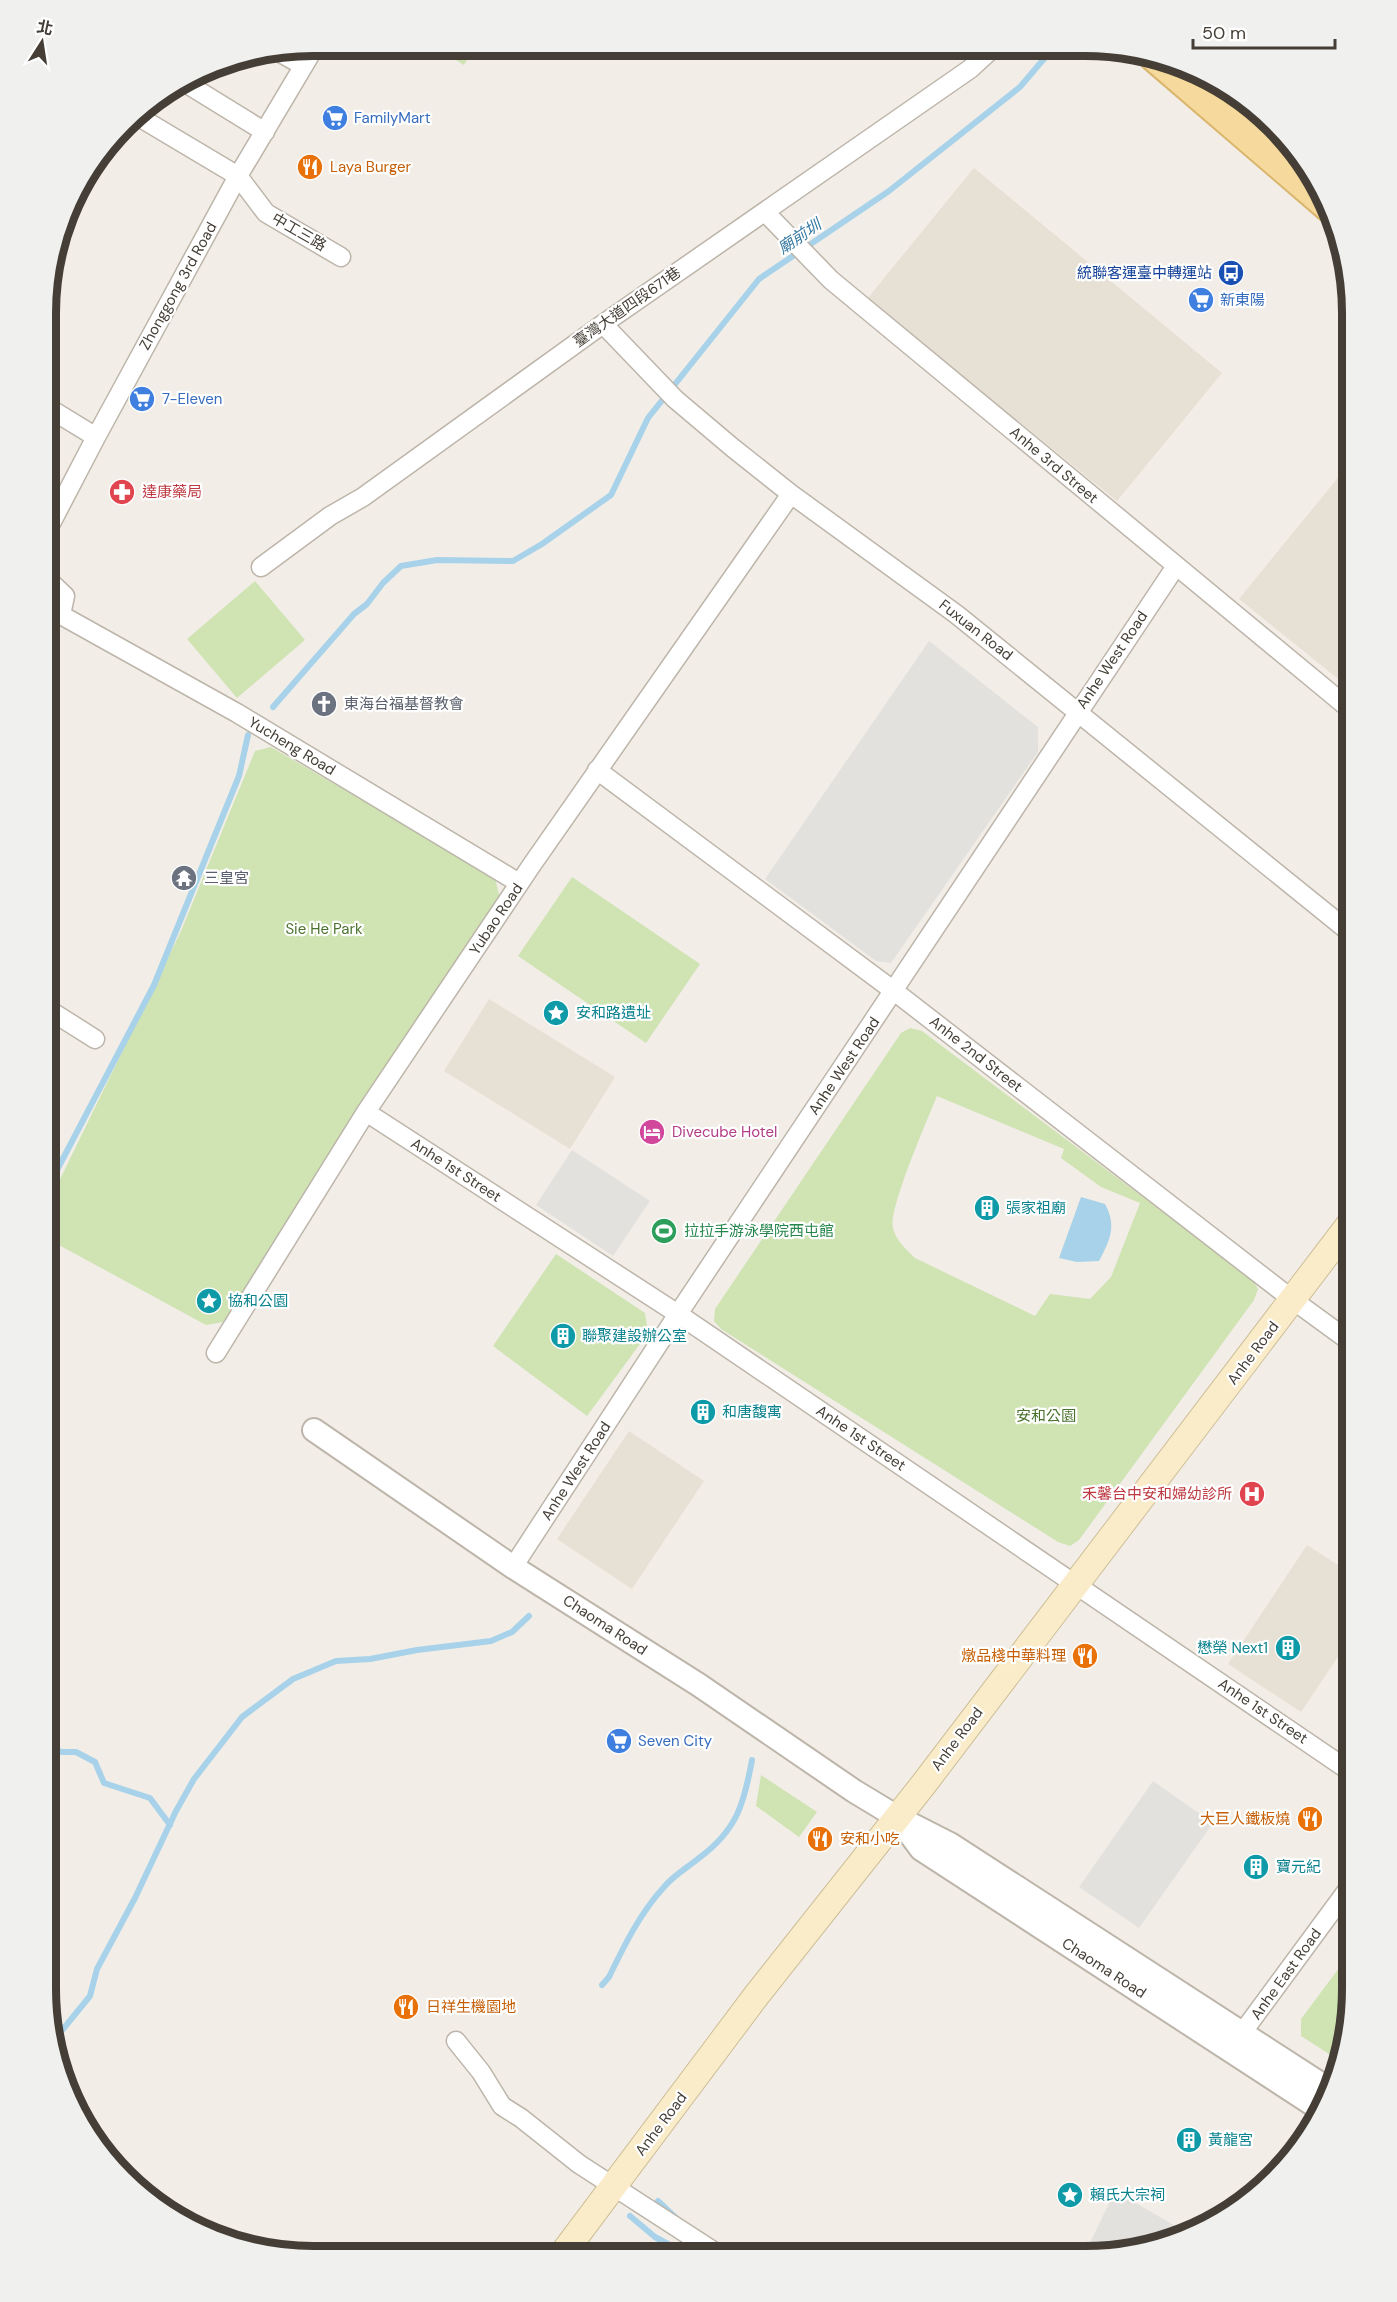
<svg xmlns="http://www.w3.org/2000/svg" width="1397" height="2302" viewBox="0 0 1397 2302" font-family="'DM Sans','Noto Sans TC',sans-serif">
<style>
.residential{fill:#e6e0d5}
.green{fill:#cfe3b3;fill-rule:evenodd}
.parking{fill:#e3e1de}
.water{fill:#a7d2ea}
.lines{fill:none;stroke-linecap:round;stroke-linejoin:round}
.stream{stroke:#a7d2ea;stroke-width:6}
.minor-casing{stroke:#bdb5aa;stroke-width:21}
.tertiary-casing{stroke:#bdb5aa;stroke-width:26}
.secondary-casing{stroke:#cebf99;stroke-width:28}
.primary-casing{stroke:#dab56d;stroke-width:32}
.minor{stroke:#fff;stroke-width:18}
.tertiary{stroke:#fff;stroke-width:22}
.secondary{stroke:#faecc9;stroke-width:26}
.primary{stroke:#f6d99c;stroke-width:28}
.labels{text-anchor:middle;stroke-width:4.5;stroke-linejoin:round;paint-order:stroke}
.shop-label{font-size:15px;fill:#366cbe;stroke:#fff;text-anchor:start}
.food-label{font-size:15px;fill:#c56008;stroke:#fff;text-anchor:start}
.street-label{font-size:15px;fill:#443e36;stroke:#fff}
.transit-label{font-size:15px;fill:#164399;stroke:#fff;text-anchor:end}
.health-label{font-size:15px;fill:#be3a42;stroke:#fff;text-anchor:start}
.worship-label{font-size:15px;fill:#5b616d;stroke:#fff;text-anchor:start}
.park-label{font-size:15px;fill:#4a722e;stroke:#fff}
.culture-label{font-size:15px;fill:#0d838f;stroke:#fff;text-anchor:start}
.hotel-label{font-size:15px;fill:#b23c85;stroke:#fff;text-anchor:start}
.leisure-label{font-size:15px;fill:#27864d;stroke:#fff;text-anchor:start}
.water-label{font-size:16px;font-style:italic;fill:#3678a0;stroke:#fff}
.rim{fill:none;stroke:#443e36;stroke-width:8}
</style>
<rect width="100%" height="100%" fill="#f2eee7"/>
<!-- residential -->
<path class="residential" d="M974,168L1222,373L1117,501L867,299Z
M1341,474L1352,482V690L1239,599Z
M489,999L615,1077L570,1149L444,1071Z
M629,1431L704,1481L632,1589L557,1539Z
M1307,1545L1352,1574V1636L1301,1712L1228,1664Z"/>
<!-- green -->
<path class="green" d="M432,45H473L474,48L464,65Z
M255,581L305,640L237,698L187,639Z
M271,747L495,878L500,899L223,1322L206,1325L46,1238V1208L181,931L255,751Z
M572,877L700,964L646,1043L518,956Z
M910,1028L922,1031L1252,1279L1258,1289L1254,1300L1079,1540L1070,1546L1058,1542L721,1329L714,1321L715,1309L901,1033ZM937,1096L1064,1149L1061,1158L1101,1187L1140,1203L1111,1277L1090,1299L1050,1294L1035,1316L915,1258C906,1249 896,1241 893,1228C888,1210 928,1118 937,1096Z
M556,1254L645,1313L648,1333L587,1416L493,1346Z
M761,1775L817,1812L799,1837L756,1806Z
M1351,1952V2007L1340,2061L1301,2036V2019Z"/>
<!-- parking -->
<path class="parking" d="M929,641L1038,727V752L891,963L876,961L765,879Z
M572,1150L650,1201L613,1256L536,1205Z
M1153,1781L1213,1823L1139,1928L1079,1887Z
M1115,2191L1184,2231L1180,2238L1083,2257Z"/>
<!-- water -->
<path class="water" d="M1081,1197L1105,1204C1117,1226 1110,1240 1099,1261L1077,1262L1059,1258Z"/>
<g class="lines">
<!-- stream -->
<path class="stream" d="M273,707L354,614L367,604L383,583L401,566L437,560L513,561L542,544L611,495L648,418L759,279L889,191L1020,87L1054,47
M46,1191L154,985L239,776L248,735
M45,1743L61,1752H76L95,1762L104,1783L150,1798L170,1825
M602,1985L609,1977C624,1946 640,1913 664,1887C674,1875 687,1868 699,1858C737,1830 744,1804 752,1760
M55,2039L90,1996L97,1969L135,1898L176,1811L194,1779L242,1717L293,1679L336,1661L370,1659L417,1650L491,1641L512,1632L529,1616
M658,2201L675,2217
M630,2216L655,2237L690,2256
M723,2250L734,2256"/>
<!-- minor casing -->
<g class="minor-casing">
<path id="minor" d="M279,52L302,65
M184,82L265,132
M134,114L238,176L266,213L341,257
M765,212L831,280L1352,711
M603,324L675,399L733,448L791,494L956,614L1352,934
M47,407L96,437
M47,531L96,437L238,176L316,45
M261,567L330,516L363,497L603,324L970,69L994,47
M47,579L65,596L61,615
M61,615L237,713L519,883
M597,770L894,991L1293,1300L1352,1343
M46,1008L95,1039
M366,1112L678,1314L1351,1772
M216,1353L366,1112L531,866L791,494
M513,1567L678,1314L1176,566
M1242,2033L1351,1885
M456,2041L481,2072L502,2106L521,2118L579,2164L721,2256"/>
</g>
<!-- tertiary casing -->
<g class="tertiary-casing">
<path id="tertiary" d="M314,1430L513,1567L699,1685L854,1791L897,1817L950,1844L1330,2090
M898,1818L921,1849L1320,2109"/>
</g>
<!-- secondary casing -->
<g class="secondary-casing">
<path id="secondary" d="M561,2256L756,1996L923,1785L1352,1221"/>
</g>
<!-- primary casing -->
<g class="primary-casing">
<path id="primary" d="M1154,57L1332,210"/>
</g>
<!-- minor -->
<use href="#minor" class="minor"/>
<!-- tertiary -->
<use href="#tertiary" class="tertiary"/>
<!-- secondary -->
<use href="#secondary" class="secondary"/>
<!-- primary -->
<use href="#primary" class="primary"/>
</g>
<!-- icons -->
<defs>
<g id="supermarket-disc" transform="scale(1.35)"><circle r="9.5" fill="#3f7fe0" stroke="#fff"/><path d="M-6-5.5h2.5l.6 2H6L4.5 2H-2.5L-4.4-4H-6ZM-1.5 3.2a1.3 1.3 0 1 0 .1 0ZM3 3.2a1.3 1.3 0 1 0 .1 0Z" fill="#fff"/></g>
<g id="restaurant-disc" transform="scale(1.35)"><circle r="9.5" fill="#e8710a" stroke="#fff"/><path d="M-5-6h1v4h1v-4h1v4h1v-4h1v5L-1.5 .5V6h-2V.5L-5-1ZM5-6V6H3V1.5H1.5Q1.5-4 5-6Z" fill="#fff"/></g>
<g id="bus-disc" transform="scale(1.35)"><circle r="9.5" fill="#1a4fb4" stroke="#fff"/><path d="M-5-6H5V4H4V6H2V4H-2V6H-4V4H-5ZM-3.5-4V0h7V-4ZM-3.5 1.2v1.5H-2V1.2ZM2 1.2v1.5H3.5V1.2Z" fill="#fff"/></g>
<g id="pharmacy-disc" transform="scale(1.35)"><circle r="9.5" fill="#e0444e" stroke="#fff"/><path d="M-2-6h4v4h4v4h-4v4h-4v-4h-4v-4h4Z" fill="#fff"/></g>
<g id="church-disc" transform="scale(1.35)"><circle r="9.5" fill="#6b7280" stroke="#fff"/><path d="M-1.2-6h2.4v3.5h3.3v2.4h-3.3V6h-2.4V-.1h-3.3v-2.4h3.3Z" fill="#fff"/></g>
<g id="temple-disc" transform="scale(1.35)"><circle r="9.5" fill="#6b7280" stroke="#fff"/><path d="M0-6L5-2H3V0L6.5 2.5H4V6H1.5V3h-3V6H-4V2.5H-6.5L-3 0V-2H-5Z" fill="#fff"/></g>
<g id="sight-disc" transform="scale(1.35)"><circle r="9.5" fill="#0f9aa8" stroke="#fff"/><path d="M0-6L1.8-2.2L6-1.7L2.9 1.2L3.7 5.4L0 3.3L-3.7 5.4L-2.9 1.2L-6-1.7L-1.8-2.2Z" fill="#fff"/></g>
<g id="hotel-disc" transform="scale(1.35)"><circle r="9.5" fill="#d1479c" stroke="#fff"/><path d="M-6-4.5h1.5V1H6V5H4.5V3h-9V5H-6ZM-4 0a1.8 1.8 0 1 1 3.6 0ZM.5 0V-2.5h3Q6-2.5 6 0Z" fill="#fff"/></g>
<g id="building-disc" transform="scale(1.35)"><circle r="9.5" fill="#0f9aa8" stroke="#fff"/><path d="M-4-6H4V6H1V3H-1V6H-4ZM-2.5-4.3h1.7v1.8h-1.7ZM.8-4.3h1.7v1.8H.8ZM-2.5-1h1.7V.8h-1.7ZM.8-1h1.7V.8H.8Z" fill="#fff"/></g>
<g id="stadium-disc" transform="scale(1.35)"><circle r="9.5" fill="#2e9e5b" stroke="#fff"/><path d="M0-5a6.5 5 0 1 0 0 10a6.5 5 0 1 0 0-10ZM-3.5-1.8h7v3.6h-7Z" fill="#fff"/></g>
<g id="hospital-disc" transform="scale(1.35)"><circle r="9.5" fill="#e0444e" stroke="#fff"/><path d="M-5-5h3v3.5h4V-5h3V5h-3V1.5h-4V5h-3Z" fill="#fff"/></g>
</defs>
<g fill-rule="evenodd">
<use href="#supermarket-disc" x="335" y="118"/>
<use href="#restaurant-disc" x="310" y="167"/>
<use href="#bus-disc" x="1231" y="273"/>
<use href="#supermarket-disc" x="1201" y="300"/>
<use href="#supermarket-disc" x="142" y="399"/>
<use href="#pharmacy-disc" x="122" y="492"/>
<use href="#church-disc" x="324" y="704"/>
<use href="#temple-disc" x="184" y="878"/>
<use href="#sight-disc" x="556" y="1013"/>
<use href="#hotel-disc" x="652" y="1132"/>
<use href="#building-disc" x="987" y="1208"/>
<use href="#stadium-disc" x="664" y="1231"/>
<use href="#sight-disc" x="209" y="1301"/>
<use href="#building-disc" x="563" y="1336"/>
<use href="#building-disc" x="703" y="1412"/>
<use href="#hospital-disc" x="1252" y="1494"/>
<use href="#building-disc" x="1288" y="1648"/>
<use href="#restaurant-disc" x="1085" y="1656"/>
<use href="#supermarket-disc" x="619" y="1741"/>
<use href="#restaurant-disc" x="1310" y="1819"/>
<use href="#restaurant-disc" x="820" y="1839"/>
<use href="#building-disc" x="1256" y="1867"/>
<use href="#restaurant-disc" x="406" y="2007"/>
<use href="#building-disc" x="1189" y="2140"/>
<use href="#sight-disc" x="1070" y="2195"/>
</g>
<g class="labels">
<!-- shop labels -->
<g class="shop-label">
<text x="354" y="123">FamilyMart</text>
<text x="1220" y="305">新東陽</text>
<text x="162" y="404">7-Eleven</text>
<text x="638" y="1746">Seven City</text>
</g>
<!-- food labels -->
<g class="food-label">
<text x="330" y="172">Laya Burger</text>
<text x="1066" y="1661" text-anchor="end">燉品棧中華料理</text>
<text x="1290" y="1824" text-anchor="end">大巨人鐵板燒</text>
<text x="840" y="1844">安和小吃</text>
<text x="426" y="2012">日祥生機園地</text>
</g>
<!-- street labels -->
<g class="street-label">
<text transform="translate(299 232) rotate(30)" y="5">中工三路</text>
<text transform="translate(178 286) rotate(-61)" y="5">Zhonggong 3rd Road</text>
<text transform="translate(627 307) rotate(-35)" y="5">臺灣大道四段671巷</text>
<text transform="translate(1054 465) rotate(40)" y="5">Anhe 3rd Street</text>
<text transform="translate(976 630) rotate(38)" y="5">Fuxuan Road</text>
<text transform="translate(1112 660) rotate(-56)" y="5">Anhe West Road</text>
<text transform="translate(292 746) rotate(31)" y="5">Yucheng Road</text>
<text transform="translate(496 919) rotate(-56)" y="5">Yubao Road</text>
<text transform="translate(976 1054) rotate(38)" y="5">Anhe 2nd Street</text>
<text transform="translate(844 1066) rotate(-56)" y="5">Anhe West Road</text>
<text transform="translate(456 1170) rotate(33)" y="5">Anhe 1st Street</text>
<text transform="translate(1253 1353) rotate(-53)" y="5">Anhe Road</text>
<text transform="translate(861 1438) rotate(34)" y="5">Anhe 1st Street</text>
<text transform="translate(576 1471) rotate(-57)" y="5">Anhe West Road</text>
<text transform="translate(605 1625) rotate(33)" y="5">Chaoma Road</text>
<text transform="translate(1263 1711) rotate(34)" y="5">Anhe 1st Street</text>
<text transform="translate(957 1739) rotate(-53)" y="5">Anhe Road</text>
<text transform="translate(1104 1968) rotate(33)" y="5">Chaoma Road</text>
<text transform="translate(1286 1974) rotate(-54)" y="5">Anhe East Road</text>
<text transform="translate(661 2124) rotate(-53)" y="5">Anhe Road</text>
</g>
<!-- transit labels -->
<g class="transit-label">
<text x="1212" y="278">統聯客運臺中轉運站</text>
</g>
<!-- health labels -->
<g class="health-label">
<text x="142" y="497">達康藥局</text>
<text x="1232" y="1499" text-anchor="end">禾馨台中安和婦幼診所</text>
</g>
<!-- worship labels -->
<g class="worship-label">
<text x="344" y="709">東海台福基督教會</text>
<text x="204" y="883">三皇宮</text>
</g>
<!-- park labels -->
<g class="park-label">
<text x="324" y="934">Sie He Park</text>
<text x="1046" y="1421">安和公園</text>
</g>
<!-- culture labels -->
<g class="culture-label">
<text x="576" y="1018">安和路遺址</text>
<text x="1006" y="1213">張家祖廟</text>
<text x="228" y="1306">協和公園</text>
<text x="582" y="1341">聯聚建設辦公室</text>
<text x="722" y="1417">和唐馥寓</text>
<text x="1268" y="1653" text-anchor="end">懋榮 Next1</text>
<text x="1276" y="1872">寶元紀</text>
<text x="1208" y="2145">黃龍宮</text>
<text x="1090" y="2200">賴氏大宗祠</text>
</g>
<!-- hotel labels -->
<g class="hotel-label">
<text x="672" y="1137">Divecube Hotel</text>
</g>
<!-- leisure labels -->
<g class="leisure-label">
<text x="684" y="1236">拉拉手游泳學院西屯館</text>
</g>
<!-- water labels -->
<g class="water-label">
<text transform="translate(799 236) rotate(-34)" y="6">廟前圳</text>
</g>
</g>
<!-- crop -->
<path d="M0 0H1397V2302H0ZM313 56H1085A257 257 0 0 1 1342 313V1989A257 257 0 0 1 1085 2246H313A257 257 0 0 1 56 1989V313A257 257 0 0 1 313 56Z" fill="#f0f0ef" fill-rule="evenodd"/>
<path class="rim" d="M313 56H1085A257 257 0 0 1 1342 313V1989A257 257 0 0 1 1085 2246H313A257 257 0 0 1 56 1989V313A257 257 0 0 1 313 56Z"/>
<!-- north arrow -->
<g transform="translate(42 42) rotate(12)" stroke="#ffffff" stroke-width="4.5" paint-order="stroke">
<path d="M0-4.5L10 22L0 15L-10 22Z" fill="#443e36"/>
<text y="-9" font-size="16" font-weight="bold" text-anchor="middle" fill="#443e36">北</text>
</g>
<!-- scale -->
<path d="M1193 39v9h142v-9" fill="none" stroke="#443e36" stroke-width="3"/>
<text x="1202" y="39" font-size="18" fill="#443e36" stroke="#ffffff" stroke-width="4.5" paint-order="stroke">50 m</text>
</svg>
